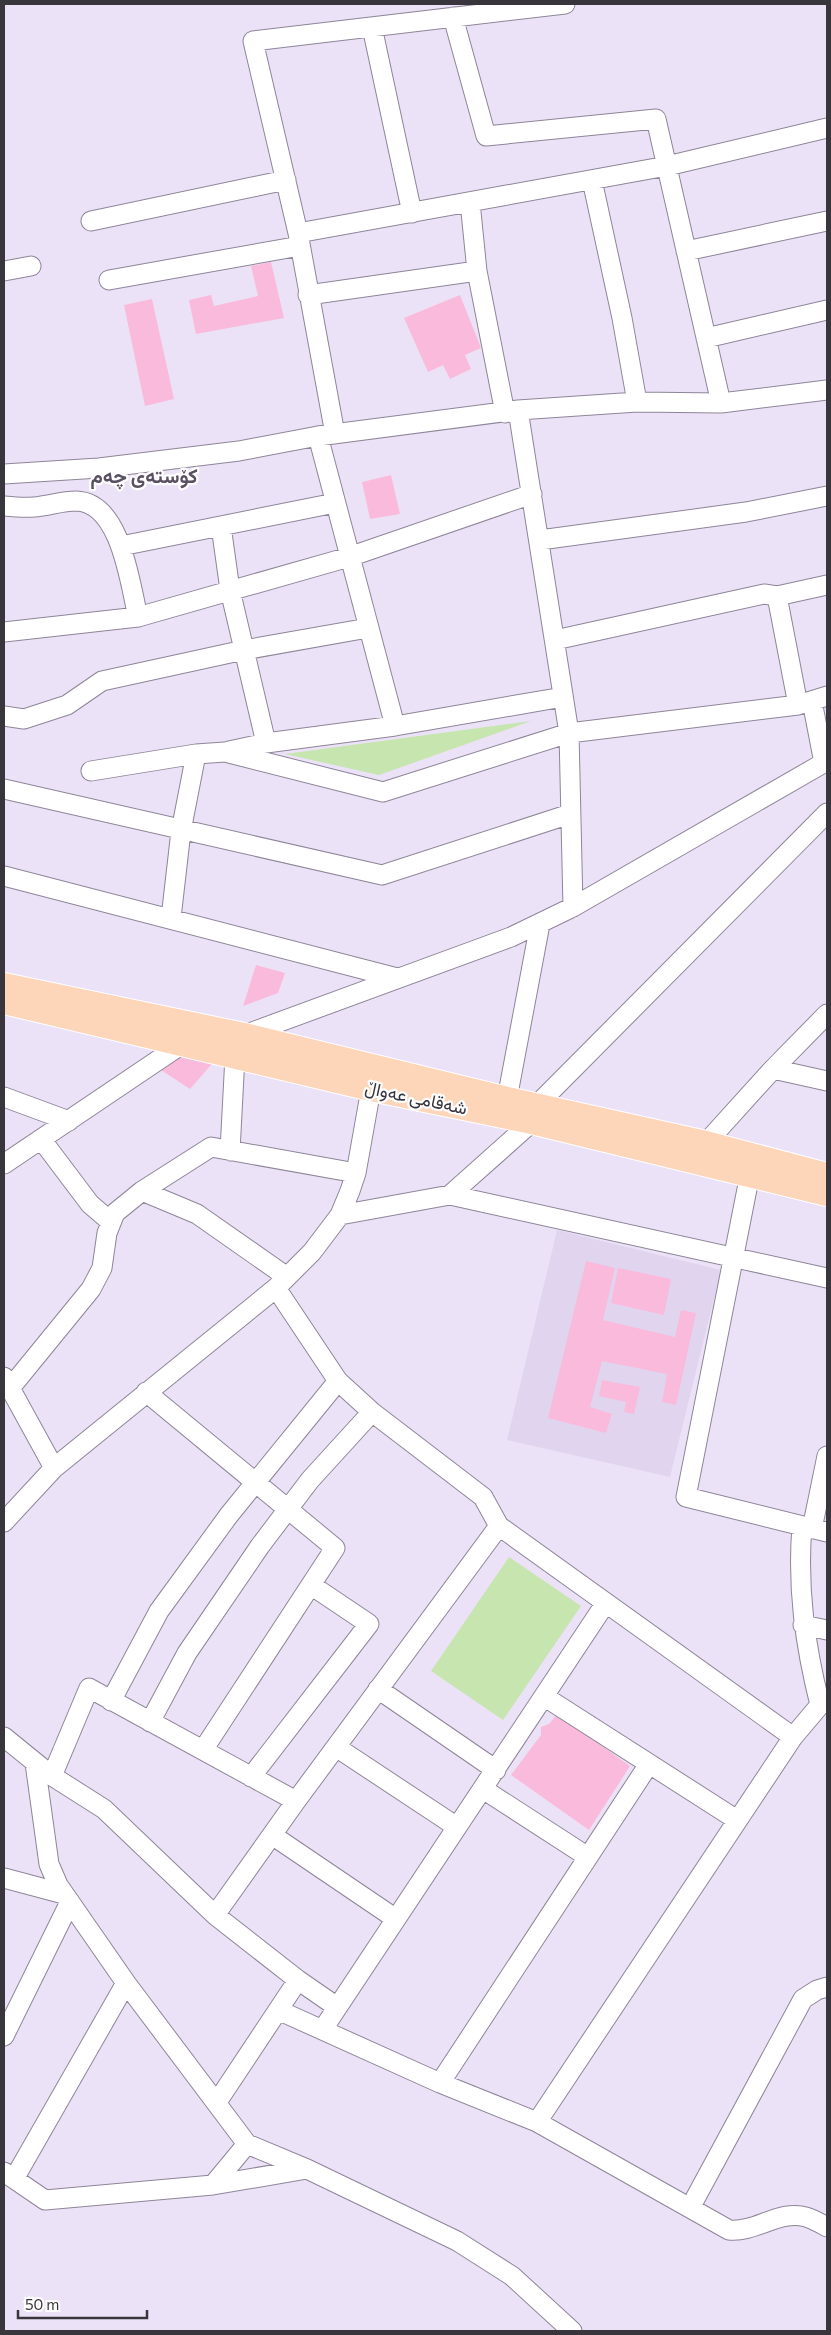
<svg xmlns="http://www.w3.org/2000/svg" width="831" height="2335" viewBox="0 0 831 2335" font-family="Commissioner,Vazirmatn,sans-serif">
<style>
.built{fill:#e1d4ef}
.green{fill:#c6e5af}
.building{fill:#fabadc}
.lines{fill:none;stroke-linecap:round;stroke-linejoin:round}
.minor-casing{stroke:#8e8598;stroke-width:21}
.major-casing{stroke:#fff;stroke-width:26}
.minor{stroke:#fff;stroke-width:19}
.major{stroke:#fdd5b9;stroke-width:24}
.labels{text-anchor:middle;stroke-width:4.5;stroke-linejoin:round;paint-order:stroke}
.street-label{font-size:18px;fill:#38353d;stroke:#fff}
.quarter-label{font-size:20px;font-weight:bold;fill:#595162;stroke:#fff}
</style>
<rect width="100%" height="100%" fill="#ece2f7"/>
<!-- built -->
<path class="built" d="M557,1230L721,1270L670,1477L507,1440Z"/>
<!-- green -->
<path class="green" d="M531,721L379,775L285,754Z
M509,1557L581,1606L503,1720L431,1671Z"/>
<!-- building -->
<path class="building" d="M271,262L284,318L196,334L189,300L211,295L214,306L258,296L251,266Z
M460,295L481,348L465,355L471,369L450,379L443,365L428,372L404,318Z
M152,299L174,399L145,406L124,305Z
M391,475L400,514L370,519L362,482Z
M256,965L285,973L278,993L243,1006Z
M188,1051L218,1057L190,1089L161,1070Z
M586,1261L615,1268L603,1320L675,1337L681,1310L696,1313L676,1405L662,1402L667,1374L602,1361L590,1407L612,1414L606,1433L548,1418Z
M618,1268L671,1279L664,1315L611,1303Z
M602,1380L640,1387L634,1414L624,1412L626,1402L599,1396Z
M557,1714L630,1766L589,1830L511,1775L541,1735V1727L549,1724Z"/>
<g class="lines">
<!-- minor casing -->
<g class="minor-casing">
<path id="minor" d="M453,17L486,136L656,119L721,403
M372,27L412,213
M592,180L622,318L637,402
M470,202L477,271L505,413
M91,221L286,180
M298,233L667,166L827,128
M686,251L827,221
M4,271L31,266
M109,280L300,246
M308,295L477,271
M706,338L827,310
M518,410L569,733L573,907
M335,434L298,233L253,41L565,4
M318,436L395,726
M4,474L99,468L239,451L318,436L518,410L637,402L721,403L827,390
M4,506C14,507 24,508 34,507C48,506 62,501 76,501C121,502 130,584 138,617
M221,526L230,590L266,743
M540,540L746,512L827,496
M121,546L335,503
M777,596L798,705
M4,632L138,617L349,557L532,494
M555,640L764,594L777,596L827,585
M812,701L824,763
M4,716L24,719L67,705L102,681L244,650L368,628
M229,751L266,743L395,726L563,697
M91,771L196,754L225,752L383,792L569,733L798,705L827,696
M4,789L382,875L570,814
M4,876L397,978
M171,918L181,831L196,754
M244,1035L511,937L573,907L827,761
M773,1069L827,1081
M4,1097L69,1121
M507,1099L540,924
M537,1105L827,813
M41,1139L90,1204L111,1222
M706,1143L773,1069L827,1014
M230,1151L235,1056
M4,1164L191,1038
M750,1174L686,1497L827,1532
M142,1191L197,1214L287,1277
M450,1195L532,1122
M340,1215L450,1195L827,1278
M276,1288L338,1381L372,1412L483,1497L499,1526L793,1737
M4,1377L54,1468
M11,1387L91,1289L102,1268L107,1233L115,1213L142,1191L211,1147L356,1173
M146,1392L335,1548L203,1750
M4,1522L54,1468L276,1288L312,1252L340,1215L350,1191L356,1173L371,1089
M802,1526C797,1588 805,1645 820,1705
M812,1529L827,1456
M803,1625L827,1630
M378,1689L496,1770
M545,1697L737,1820
M111,1701L159,1611L229,1515L338,1381
M150,1722L187,1653L260,1546L310,1480L372,1412
M4,1737L52,1776L104,1809L215,1915L298,1980L337,2007
M336,1747L457,1827
M35,1763L49,1864L58,1885L126,1983L247,2144L307,2169L457,2241L512,2276L572,2331
M52,1776L89,1688L296,1801
M251,1777L369,1624L311,1585
M483,1789L588,1857
M272,1835L396,1919
M4,1878L64,1894
M215,1915L296,1801L499,1526
M278,2010L440,2083L537,2122L729,2230C755,2233 780,2209 806,2217C813,2219 820,2223 827,2227
M323,2029L605,1604
M4,2036L70,1902
M440,2083L649,1764
M217,2102L298,1980
M537,2122L793,1737L820,1705
M4,2172L45,2200L213,2185L307,2169
M14,2179L126,1983
M213,2185L247,2144
M690,2208L803,1999L817,1990L827,1987"/>
</g>
<!-- major casing -->
<g class="major-casing">
<path id="major" d="M4,985L244,1035L507,1099L706,1143L827,1175
M4,1002L371,1089L532,1122L827,1194"/>
</g>
<!-- minor -->
<use href="#minor" class="minor"/>
<!-- major -->
<use href="#major" class="major"/>
</g>
<g class="labels">
<!-- street labels -->
<g class="street-label">
<text transform="translate(416 1098) rotate(12)" y="6">شەقامی عەواڵ</text>
</g>
<!-- quarter labels -->
<g class="quarter-label">
<text x="144" y="483">کۆستەی چەم</text>
</g>
</g>
<!-- border -->
<rect width="831" height="2335" fill="none" stroke="#38353d" stroke-width="10"/>
<!-- scale -->
<path d="M18 2310v8h129v-8" fill="none" stroke="#38353d" stroke-width="2.5"/>
<text x="25" y="2310" font-size="15" fill="#38353d" stroke="#ffffff" stroke-width="4" paint-order="stroke">50 m</text>
</svg>
